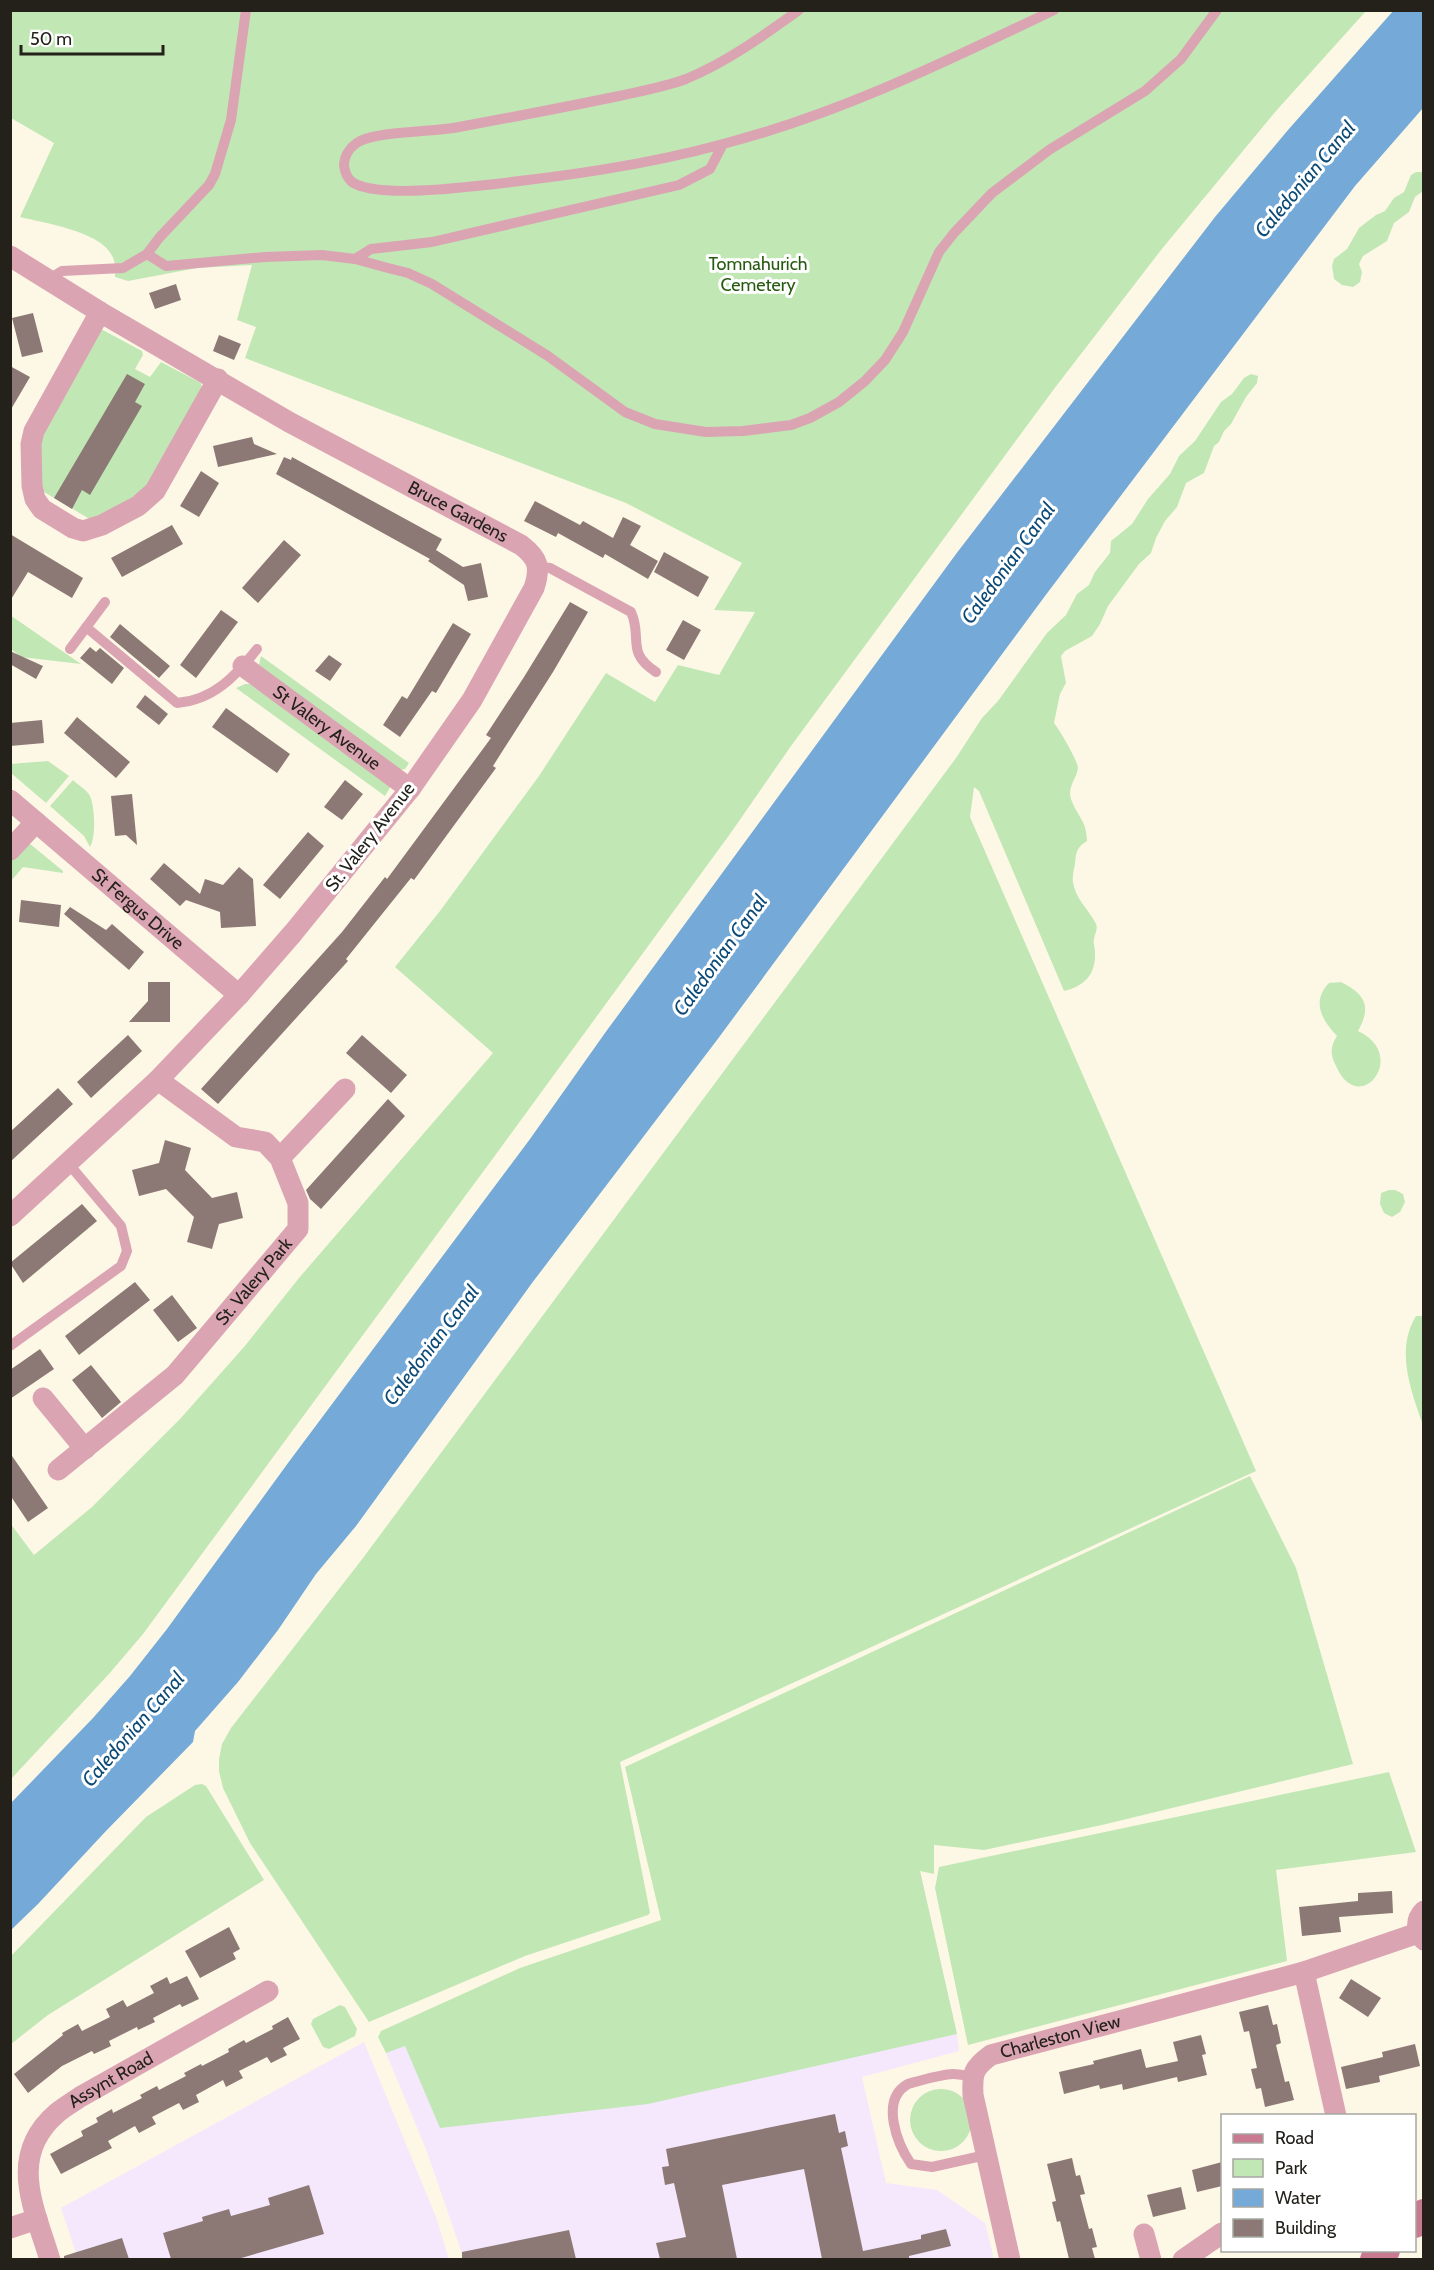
<svg xmlns="http://www.w3.org/2000/svg" width="1434" height="2270" viewBox="0 0 1434 2270" font-family="Cabin,sans-serif">
<style>
.education{fill:#f5e8fc}
.green{fill:#c1e7b5}
.water{fill:#74a9d8}
.building{fill:#8c7975}
.lines{fill:none;stroke-linecap:round;stroke-linejoin:round}
.lane{stroke:#dba4b3;stroke-width:10}
.street{stroke:#dba4b3;stroke-width:21}
.secondary{stroke:#c97a91;stroke-width:30}
.labels{text-anchor:middle;stroke-width:6;stroke-linejoin:round;paint-order:stroke}
.park-label{font-size:18px;fill:#265a0f;stroke:#fff}
.street-label{font-size:18px;fill:#23211a;stroke:#fff}
.water-label{font-size:20px;font-style:italic;fill:#0c4a76;stroke:#fff}
</style>
<rect width="100%" height="100%" fill="#fdf8e5"/>
<!-- education -->
<path class="education" d="M920,1871L957,2034L959,2051L862,2077L886,2183L937,2190L985,2223L994,2259H464L426,2149L386,2053L405,2045Z
M364,2042L436,2217L449,2259H78L61,2208Z"/>
<!-- green -->
<path class="green" d="M11,11H1366L1276,111L1161,250L1054,389L791,746L730,834L502,1146L143,1634L109,1674L11,1779L10,1523L34,1555L92,1507L180,1419L244,1347L299,1278L493,1053L395,967L440,911L539,776L606,673L655,702L678,665L719,675L755,612L714,610L742,563L626,503L245,358L256,327L237,320L252,265L197,268L128,281L115,277C115,269 116,261 111,254C98,231 44,223 20,217L54,143L11,118Z
M1416,172H1423V191L1415,197L1409,212L1394,223L1387,241L1363,256L1359,264L1362,272L1360,282L1353,287L1342,285L1334,279L1332,266L1334,259L1347,249L1359,228L1376,215L1385,211L1394,198L1404,192L1411,175Z
M101,329L142,351L143,355L135,369L150,377L161,362L201,383L202,388L147,485L141,492L93,521L44,492L38,479L39,442Z
M1251,374L1258,376L1257,383L1246,397L1231,424L1224,431L1219,442L1214,446L1204,473L1186,483L1177,507L1165,521L1156,538L1151,553L1139,564L1108,606L1100,624L1092,636L1065,651L1061,656L1066,683L1060,694L1054,723C1059,729 1078,761 1078,768C1077,778 1067,787 1071,799C1077,816 1087,821 1087,841C1077,847 1076,852 1075,864C1074,870 1072,876 1073,882C1075,898 1088,909 1095,922C1099,929 1095,932 1094,939C1093,943 1095,948 1095,952C1096,974 1085,986 1064,991L979,791L974,787L970,817L1256,1471L620,1762L646,1892L650,1913L648,1915L525,1956L369,2022L250,1843L223,1788L219,1771V1759L222,1744L231,1728L363,1558L956,758L982,718L998,701L1047,633L1066,615L1077,594L1089,585L1095,572L1110,553L1111,541L1132,524L1148,499L1170,474L1179,456L1195,441L1221,402L1232,394L1244,378Z
M10,615L81,664L21,657L11,649Z
M261,656L409,763L405,769L399,770L259,665Z
M245,684H250L391,786L385,796L236,688Z
M48,761L69,776L46,803L11,773L10,764Z
M73,780C78,785 87,790 90,796C95,807 96,837 90,847L84,836L50,806Z
M29,843L63,871V873L23,867L11,881V860Z
M1341,982C1365,994 1372,1006 1358,1031C1410,1055 1359,1119 1336,1066C1330,1054 1330,1047 1337,1036C1322,1020 1311,1002 1329,983Z
M1389,1190H1395L1403,1194L1405,1202L1400,1212L1392,1217L1384,1213L1380,1204L1381,1193Z
M1416,1316H1423V1425C1411,1391 1395,1350 1416,1316Z
M1250,1476L1296,1568L1353,1764L1102,1825L984,1850L934,1845V1874L920,1871L957,2034L648,2104L440,2128L405,2046L386,2053L378,2037L381,2031L520,1968L661,1920L625,1767Z
M1389,1772L1416,1852L1276,1870L1287,1961L968,2045L935,1888L939,1867Z
M202,1784L206,1786L264,1880L48,2015L11,2044V1956L146,1817L195,1785Z
M340,2005L345,2007L357,2029L355,2036L329,2049L323,2047L311,2024L313,2019Z
M910 2120a31 31 0 1 1 62 0a31 31 0 1 1-62 0Z"/>
<!-- water -->
<path class="water" d="M1394,10L1423,11V108L1355,186L1045,596L717,1040L532,1283L356,1526L316,1574L278,1630L238,1682L195,1731L193,1742L105,1832L38,1904L11,1930V1803L93,1718L130,1676L167,1629L288,1463L530,1139L605,1033L956,554L1215,217L1288,130Z"/>
<!-- building -->
<path class="building" d="M176,284L181,300L155,309L149,293Z
M33,313L43,352L22,357L12,318Z
M219,335L241,344L234,360L213,351Z
M10,366L30,377L10,411Z
M127,374L145,384L135,402L142,406L90,495L82,490L72,509L54,498Z
M252,437L254,444L277,454L218,467L213,446Z
M284,457L291,460L292,457L442,539L436,550L463,567L481,563L488,597L468,601L464,585L428,561L430,559L276,474Z
M201,471L219,483L199,517L180,506Z
M535,501L580,525L583,521L613,538L623,517L641,526L630,545L658,561L648,579L605,554L603,558L558,533L556,537L524,521Z
M172,525L183,544L122,577L111,558Z
M10,534L83,578L72,598L28,572L10,601Z
M284,540L301,555L258,603L242,588Z
M664,552L709,577L698,597L654,572Z
M570,602L588,612L553,672L493,766L496,768L414,880L411,878L346,959L348,961L218,1104L201,1089L342,932L385,877L387,879L491,738L486,735L524,677Z
M221,610L238,622L196,678L180,665Z
M683,620L701,630L684,660L666,650Z
M453,623L471,634L436,693L432,691L400,737L383,725L402,696L407,699Z
M120,624L170,666L159,678L110,637Z
M90,647L96,652L100,648L124,668L112,684L80,658Z
M10,651L43,666L36,679L10,664Z
M329,655L342,664L330,681L315,671Z
M145,695L168,714L159,725L136,707Z
M226,708L290,754L277,773L212,727Z
M77,717L130,762L116,778L64,733Z
M42,720L44,743L10,746V723Z
M345,780L363,794L342,820L324,807Z
M132,794L134,814L137,845L126,835L115,836L111,796Z
M308,832L324,846L280,899L263,885Z
M164,863L200,894L205,879L223,885L239,867L253,879L256,926L221,928L220,912L186,900L180,906L150,879Z
M21,900L61,905L59,927L19,922Z
M70,907L106,930L112,924L144,952L129,970L64,914Z
M148,982H170V1022H129L148,1001Z
M128,1035L142,1051L91,1098L77,1082Z
M362,1035L407,1075L391,1093L346,1053Z
M58,1088L73,1104L10,1162V1132Z
M388,1099L405,1116L321,1209L310,1199L306,1190Z
M165,1140L191,1148L185,1170L212,1198L237,1192L243,1218L219,1224L212,1249L187,1242L194,1217L166,1189L139,1196L132,1170L159,1163Z
M82,1204L97,1221L23,1283L10,1263Z
M135,1282L150,1300L79,1355L65,1336Z
M172,1295L197,1328L178,1342L153,1310Z
M40,1349L54,1369L10,1399V1370Z
M91,1365L121,1402L102,1418L72,1380Z
M10,1453L48,1508L28,1522L10,1495Z
M1392,1891L1393,1913L1339,1917L1341,1932L1302,1936L1299,1907L1358,1901V1893Z
M229,1927L240,1949L233,1953L236,1959L200,1978L185,1951Z
M187,1976L199,1999L182,2007L180,2004L153,2018L155,2022L138,2030L137,2027L109,2041L111,2046L94,2054L92,2051L62,2066L28,2093L14,2074L63,2035L62,2033L78,2024L82,2031L110,2017L106,2009L123,2000L127,2007L154,1993L150,1986L167,1977L170,1984Z
M1351,1979L1381,1998L1368,2017L1339,1998Z
M1268,2005L1273,2025L1277,2024L1281,2043L1276,2045L1285,2082L1289,2081L1294,2100L1265,2107L1261,2088L1256,2089L1251,2069L1257,2068L1249,2031L1244,2032L1239,2012Z
M288,2017L300,2039L283,2048L287,2055L271,2063L267,2057L239,2071L243,2078L226,2087L223,2080L196,2095L199,2102L183,2110L179,2103L152,2117L156,2124L139,2133L135,2126L108,2141L112,2148L61,2174L50,2154L83,2136L81,2131L98,2122L96,2118L112,2109L113,2113L142,2098L140,2095L157,2086L159,2090L186,2076L184,2073L201,2064L202,2066L229,2052L228,2049L244,2040L246,2043L273,2029L272,2026Z
M1201,2035L1206,2054L1202,2055L1207,2075L1178,2082L1177,2077L1123,2090L1122,2084L1100,2089L1099,2085L1064,2094L1059,2072L1094,2064L1093,2061L1141,2049L1146,2068L1178,2061L1173,2042Z
M1415,2044L1420,2066L1379,2076L1380,2082L1346,2089L1341,2067L1383,2057L1382,2052Z
M835,2114L839,2133L845,2131L848,2146L841,2148L863,2251L921,2239V2235L946,2229L951,2246L909,2256V2259H822L804,2169L722,2185L737,2259H660L656,2243L686,2237L674,2183L665,2185L662,2167L669,2166L666,2149Z
M1072,2158L1076,2176L1080,2175L1085,2194L1080,2195L1089,2229L1092,2228L1097,2247L1092,2248L1095,2259H1069L1060,2221L1057,2222L1052,2202L1056,2201L1047,2164Z
M1222,2162V2186L1197,2192L1192,2170Z
M309,2185L324,2234L238,2259H171L163,2233L203,2221L202,2217L229,2209L231,2216L270,2205L268,2198Z
M1181,2187L1186,2209L1153,2217L1147,2195Z
M569,2230L576,2259H462V2252Z
M122,2238L129,2259H64V2256Z"/>
<g class="lines">
<!-- lane -->
<path class="lane" d="M246,10L231,120L215,174L209,185L159,238L147,254L166,266L265,257L322,255L355,259L388,268L408,273L432,284L548,356L625,412L655,424L706,432L743,431L791,425L810,418L839,402L865,381L885,360L903,332L939,252L954,233L992,193L1049,150L1145,91L1181,59L1217,10
M799,10C763,36 727,62 686,79C665,87 641,91 619,96C566,107 513,117 459,127C433,132 382,131 360,141C351,146 344,155 344,166C345,172 347,178 352,182C374,197 449,189 476,186C559,177 643,166 723,144C839,114 947,61 1054,10
M355,259L371,249L432,242L679,185L710,169L723,144
M49,279L62,271L123,268L147,254
M537,566L550,568L631,612C643,638 625,652 656,672
M86,627L177,703C213,700 235,677 257,649
M70,649L105,602
M10,1346L121,1266L127,1251L121,1226L68,1163
M972,2077C951,2072 947,2074 926,2079C920,2081 913,2082 908,2084C879,2100 898,2145 911,2164L932,2167L986,2155"/>
<!-- street -->
<g class="street">
<path id="s1" d="M10,256L100,312L289,422L521,545C538,558 541,567 534,588L472,700L410,789L293,933L239,995L158,1080L10,1216"/>
<path d="M100,312L34,431L31,444L32,486L35,499L42,509L73,528L83,531L102,525L138,506L155,491L218,379"/>
<path id="s2" d="M243,666L410,789"/>
<path id="s3" d="M10,800L239,995"/>
<path d="M10,850L36,822"/>
<path d="M280,1158L345,1089"/>
<path d="M43,1398L85,1449"/>
<path id="s4" d="M58,1470L175,1375L298,1229V1203L280,1158L265,1142L236,1137L158,1080"/>
<path d="M1424,1911C1415,1920 1416,1931 1424,1940"/>
<path d="M1304,1972L1336,2116"/>
<path d="M10,2228L37,2219"/>
<path d="M1144,2234L1151,2260"/>
<path id="s5" d="M50,2260C34,2207 7,2156 57,2113C64,2107 73,2102 80,2097L268,1991"/>
<path id="s6" d="M1010,2260L973,2095C972,2073 973,2068 991,2055L1304,1972L1418,1933"/>
<path d="M1183,2260L1222,2233"/>
</g>
<!-- secondary -->
<path class="secondary" d="M1414,2223L1424,2214
M1375,2260L1385,2250"/>
</g>
<g class="labels">
<!-- park labels -->
<g class="park-label">
<text x="758" y="270">Tomnahurich<tspan x="758" dy="21">Cemetery</tspan></text>
</g>
<!-- street labels -->
<g class="street-label">
<text dy="6" stroke="none"><textPath href="#s1" startOffset="516">Bruce Gardens</textPath></text>
<text dy="6" stroke="none"><textPath href="#s2" startOffset="104">St Valery Avenue</textPath></text>
<text transform="translate(370 837) rotate(-52)" y="6">St. Valery Avenue</text>
<text dy="6" stroke="none"><textPath href="#s3" startOffset="168">St Fergus Drive</textPath></text>
<text dy="6" stroke="none"><textPath href="#s4" startOffset="273">St. Valery Park</textPath></text>
<text dy="6" stroke="none"><textPath href="#s6" startOffset="288">Charleston View</textPath></text>
<text dy="6" stroke="none"><textPath href="#s5" startOffset="222">Assynt Road</textPath></text>
</g>
<!-- water labels -->
<g class="water-label">
<text transform="translate(1305 179) rotate(-50)" y="7">Caledonian Canal</text>
<text transform="translate(1008 563) rotate(-54)" y="7">Caledonian Canal</text>
<text transform="translate(720 955) rotate(-54)" y="7">Caledonian Canal</text>
<text transform="translate(431 1345) rotate(-53)" y="7">Caledonian Canal</text>
<text transform="translate(133 1729) rotate(-49)" y="7">Caledonian Canal</text>
</g>
</g>
<!-- border -->
<rect width="1434" height="2270" fill="none" stroke="#23211a" stroke-width="24"/>
<!-- legend -->
<rect x="1221" y="2114" width="195" height="138" fill="#ffffff" stroke="#a7a6a3" stroke-width="1.5"/>
<rect x="1233" y="2134" width="30" height="9" fill="#c97a91" stroke="#a7a6a3" stroke-width="1.5"/>
<text x="1275" y="2144" font-size="18" fill="#23211a">Road</text>
<rect x="1233" y="2159" width="30" height="18" fill="#c1e7b5" stroke="#a7a6a3" stroke-width="1.5"/>
<text x="1275" y="2174" font-size="18" fill="#23211a">Park</text>
<rect x="1233" y="2189" width="30" height="18" fill="#74a9d8" stroke="#a7a6a3" stroke-width="1.5"/>
<text x="1275" y="2204" font-size="18" fill="#23211a">Water</text>
<rect x="1233" y="2219" width="30" height="18" fill="#8c7975" stroke="#a7a6a3" stroke-width="1.5"/>
<text x="1275" y="2234" font-size="18" fill="#23211a">Building</text>
<!-- scale -->
<path d="M21 45v9h142v-9" fill="none" stroke="#23211a" stroke-width="3"/>
<text x="30" y="45" font-size="18" fill="#23211a" stroke="#ffffff" stroke-width="4.5" paint-order="stroke">50 m</text>
</svg>
